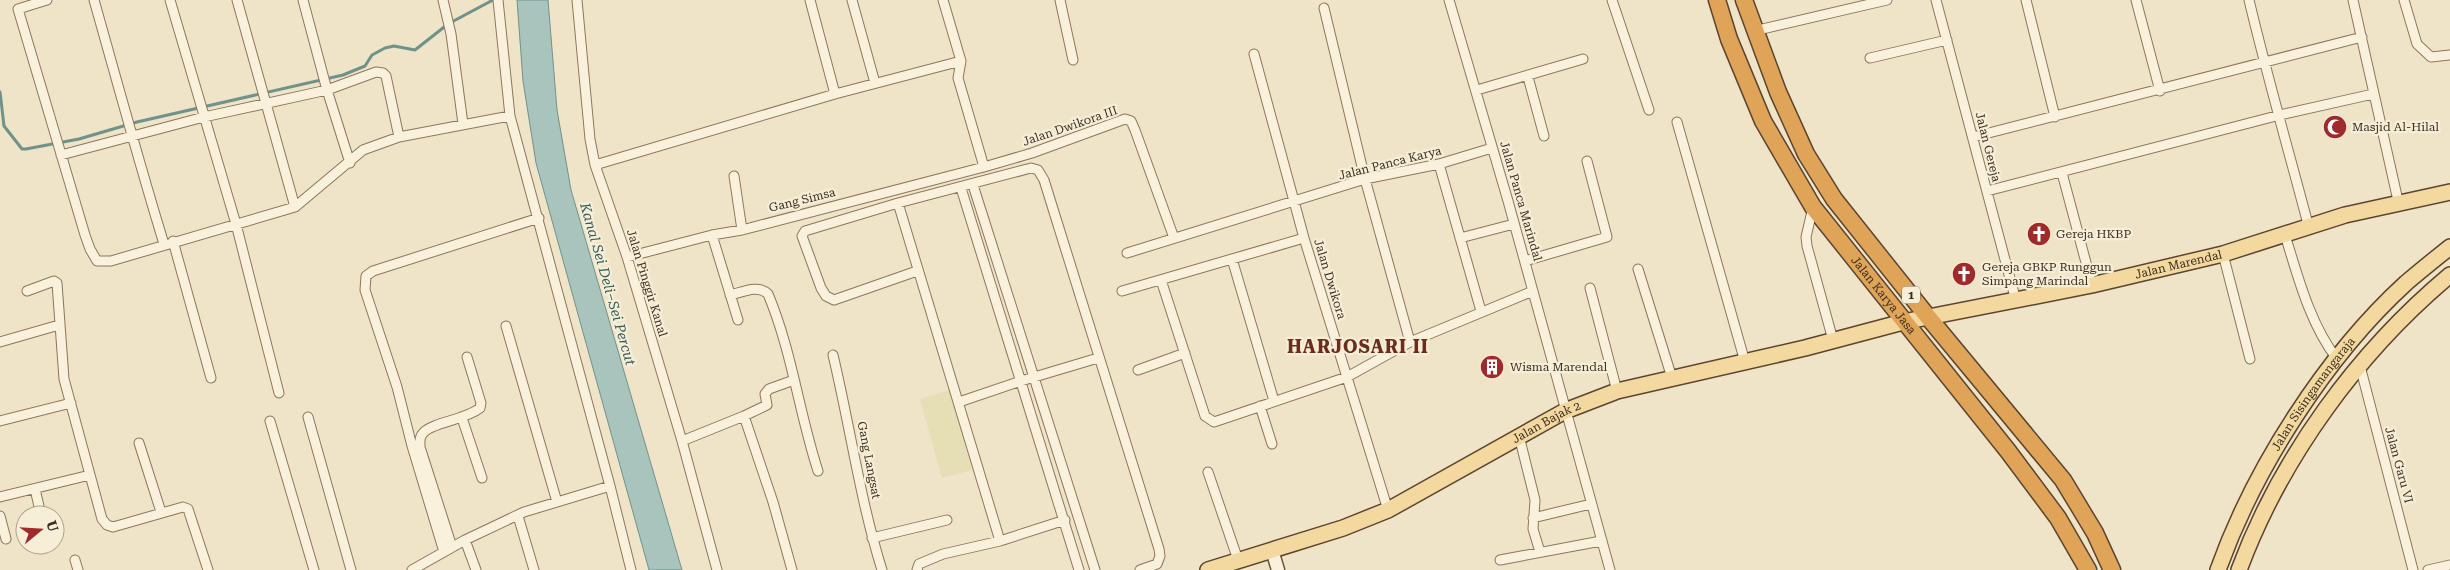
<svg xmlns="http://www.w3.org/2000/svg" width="2450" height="570" viewBox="0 0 2450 570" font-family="'Roboto Serif',serif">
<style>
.farmland{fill:#e6deb5}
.water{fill:#a9c4bc;stroke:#6f938a}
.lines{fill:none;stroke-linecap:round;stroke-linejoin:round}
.stream{stroke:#6f938a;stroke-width:3}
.street-casing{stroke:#8d765c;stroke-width:11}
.secondary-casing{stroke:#6f573f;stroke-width:15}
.primary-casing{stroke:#5b4430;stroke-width:18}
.highway-casing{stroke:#5b4430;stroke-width:19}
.street{stroke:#faf1dc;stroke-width:9}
.secondary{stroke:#faf1dc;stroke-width:12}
.primary{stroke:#f3d9a0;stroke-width:15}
.highway{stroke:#e0a458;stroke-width:16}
.labels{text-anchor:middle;stroke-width:4.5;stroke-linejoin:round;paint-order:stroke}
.shield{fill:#f7eed8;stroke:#756857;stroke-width:1}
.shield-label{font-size:11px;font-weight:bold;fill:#3d2e20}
.street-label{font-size:12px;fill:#3d2e20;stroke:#f7eed8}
.poi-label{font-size:12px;fill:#3d2e20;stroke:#f7eed8;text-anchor:start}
.water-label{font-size:14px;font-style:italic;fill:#2f5d5a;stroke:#f7eed8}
.district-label{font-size:18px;font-weight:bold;letter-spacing:1px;fill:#6b2e1e;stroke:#f7eed8}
</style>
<rect width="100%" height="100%" fill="#f0e4c8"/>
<!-- farmland -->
<path class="farmland" d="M950,390L972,470L942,478L920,399Z"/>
<!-- water -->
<path class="water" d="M517,0H548L557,110L571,190L682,570H649L536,163L523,81Z"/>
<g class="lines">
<!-- stream -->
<path class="stream" d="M0,92L4,126L22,149H26L79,139L137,122L343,75L365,66L372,55L385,48L394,46L415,50L448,24L493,0"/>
<!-- street casing -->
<g class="street-casing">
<path id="street" d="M47,0L18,9L85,235L90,249L97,261H111L295,207L363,150L374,146L399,137L510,116
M94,0C117,81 139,163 164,244
M170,0L236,224L279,393
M237,0L295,207
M303,0L327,90L350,163
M443,0L451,34L463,124
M498,0L510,116L610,486L631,570
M577,0L590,139L595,165L627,257L682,441L717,570
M810,0L835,94
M852,0L875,83
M943,0L961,61L958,78L984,167
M1060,0L1073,60
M1449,0L1508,201L1610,570
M1612,0L1649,110
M1936,0L2016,301
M2026,0L2055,117
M2136,0L2160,91
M2249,0C2267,76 2289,152 2309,228
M2353,0L2399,205
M2404,0L2417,44L2431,57L2450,55
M1324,8L1365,179L1410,342
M1754,31L1887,0
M1254,54L1304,238L1388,510
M1870,58L1947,40
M1528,77L1544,136
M1477,90L1583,59
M1677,122L1745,362
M1973,137L2362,37
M61,155L204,117L327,90L376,72L383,73L386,76L399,137
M1439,164L1481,311
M595,165L835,94L961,61
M2062,173L2092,285
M734,176L742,230
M973,185L1095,570
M961,188L1079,570
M1987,191L2280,115L2373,94
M898,203L1000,541
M1813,207L1806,237L1807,246L1833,340
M712,235L738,320
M2285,235C2298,277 2310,324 2337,359
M1460,238L1514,224
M173,241L211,378
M1127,253L1365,179L1439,164L1492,148
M2223,254L2250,359
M627,257L712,235L742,230L984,167L1032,153L1125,119L1131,121L1135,130L1174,238
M1232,259L1274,401
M1525,261L1607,237L1587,161
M1638,269L1672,378
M917,271L834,300L826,296L821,288L802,236L805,231L898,203L1031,168L1038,170L1044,180L1159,549L1160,556L1157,564L1140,570
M1161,280L1205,416L1214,422L1347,377L1410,342L1533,291
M1590,288L1617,391
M27,291L54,281L57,283L64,379L102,519L107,525L113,527L183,507L188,509L208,570
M1122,291L1304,238
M730,295C743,292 758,284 768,294C792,351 799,413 818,471
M506,326L557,502
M0,342L59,325
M833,355C850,426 860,500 882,570
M2360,366L2413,570
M1138,370L1185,353
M959,402L1021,381L1098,358
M1260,406L1272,444
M308,417L351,570
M462,418L482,478
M0,421L71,403
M270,421L314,570
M1519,436L1535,500L1533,529L1540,552
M682,441L744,416
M139,443L161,512
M1208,472L1238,560
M35,489L41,515
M0,497L90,475
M0,516L6,539
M518,516L534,570
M1533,518L1591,504
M872,538L947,520
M465,540L476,570
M452,547L420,447C420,441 419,437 424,432C434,422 465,420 480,408L481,403L467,357
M444,552L412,446L397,387L365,290L366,276L373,271L539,218
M75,560L78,570
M1500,560L1601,541
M412,570L465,540L524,512L610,486
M792,570L773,502L744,416L767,405L765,394L769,389L794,380
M917,570L919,564L943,554L1000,541L1065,520
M2428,570L2450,565"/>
</g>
<!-- secondary casing -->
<g class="secondary-casing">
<path id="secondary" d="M1272,550L1278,570"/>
</g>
<!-- primary casing -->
<g class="primary-casing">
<g id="primary">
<path id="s1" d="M1208,570L1343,528L1388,510L1565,411L1617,391L1805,348L1903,322L2092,285L2223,254L2345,215L2450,192"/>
<path id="s2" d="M2218,570C2254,469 2326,356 2406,283C2420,271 2435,259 2450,247"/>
<path d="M2239,570C2281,457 2358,352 2450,275"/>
</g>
</g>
<!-- highway casing -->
<g class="highway-casing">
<g id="highway">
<path id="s3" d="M1717,0L1729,39L1763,121L1813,207L2008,451L2058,518L2088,570"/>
<path d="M1744,0L1778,92L1806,154L1834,199L1928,317L2063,480L2095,533L2112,570"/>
</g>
</g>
<!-- street -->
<use href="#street" class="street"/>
<!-- secondary -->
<use href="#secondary" class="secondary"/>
<!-- primary -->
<use href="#primary" class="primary"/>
<!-- highway -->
<use href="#highway" class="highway"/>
</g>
<!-- icons -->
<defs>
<g id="mosque-disc" transform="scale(1.25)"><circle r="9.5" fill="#9e2a2b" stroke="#f7eed8"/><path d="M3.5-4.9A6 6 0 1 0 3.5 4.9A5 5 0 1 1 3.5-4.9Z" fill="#fff"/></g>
<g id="church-disc" transform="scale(1.25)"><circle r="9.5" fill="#9e2a2b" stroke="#f7eed8"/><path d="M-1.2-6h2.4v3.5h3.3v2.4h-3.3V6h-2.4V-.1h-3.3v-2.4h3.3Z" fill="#fff"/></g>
<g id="building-disc" transform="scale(1.25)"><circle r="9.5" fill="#9e2a2b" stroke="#f7eed8"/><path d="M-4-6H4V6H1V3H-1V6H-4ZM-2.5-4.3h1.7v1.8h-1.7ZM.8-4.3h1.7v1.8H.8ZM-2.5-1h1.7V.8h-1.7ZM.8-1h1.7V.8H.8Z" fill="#fff"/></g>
</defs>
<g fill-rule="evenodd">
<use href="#mosque-disc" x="2335" y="127"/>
<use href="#church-disc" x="2039" y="234"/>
<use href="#church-disc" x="1964" y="274"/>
<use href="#building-disc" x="1492" y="367"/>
</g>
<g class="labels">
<!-- shield labels -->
<rect class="shield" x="1902" y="286.5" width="18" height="17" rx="4"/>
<g class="shield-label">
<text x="1911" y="299">1</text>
</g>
<!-- street labels -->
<g class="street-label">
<text transform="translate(1070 126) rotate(-19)" y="4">Jalan Dwikora III</text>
<text transform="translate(1988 147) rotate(76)" y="4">Jalan Gereja</text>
<text transform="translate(1390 163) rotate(-14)" y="4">Jalan Panca Karya</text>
<text transform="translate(802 200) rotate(-14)" y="4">Gang Simsa</text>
<text transform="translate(1521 201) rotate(74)" y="4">Jalan Panca Marindal</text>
<text dy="4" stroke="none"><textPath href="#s1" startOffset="1024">Jalan Marendal</textPath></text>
<text transform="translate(1330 279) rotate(73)" y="4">Jalan Dwikora</text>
<text transform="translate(647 283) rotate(73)" y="4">Jalan Pinggir Kanal</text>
<text dy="4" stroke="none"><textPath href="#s3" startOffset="342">Jalan Karya Jasa</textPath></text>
<text dy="4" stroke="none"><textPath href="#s2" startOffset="201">Jalan Sisingamangaraja</textPath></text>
<text dy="4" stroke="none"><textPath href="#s1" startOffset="371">Jalan Bajak 2</textPath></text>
<text transform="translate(869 460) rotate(79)" y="4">Gang Langsat</text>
<text transform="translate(2399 465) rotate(75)" y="4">Jalan Garu VI</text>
</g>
<!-- poi labels -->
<g class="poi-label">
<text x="2352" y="131">Masjid Al-Hilal</text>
<text x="2056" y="238">Gereja HKBP</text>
<text x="1982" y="271">Gereja GBKP Runggun<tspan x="1982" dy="14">Simpang Marindal</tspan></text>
<text x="1510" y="371">Wisma Marendal</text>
</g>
<!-- water labels -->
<g class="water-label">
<text transform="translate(608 284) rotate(74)" y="5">Kanal Sei Deli–Sei Percut</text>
</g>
<!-- district labels -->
<g class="district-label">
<text x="1358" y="353">HARJOSARI II</text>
</g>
</g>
<!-- north arrow -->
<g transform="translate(40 530) rotate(72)"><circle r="24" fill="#f7eed8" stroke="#ada18e"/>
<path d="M0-4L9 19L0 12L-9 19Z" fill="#9e2a2b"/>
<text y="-8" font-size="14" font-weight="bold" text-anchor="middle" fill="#3d2e20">U</text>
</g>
</svg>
